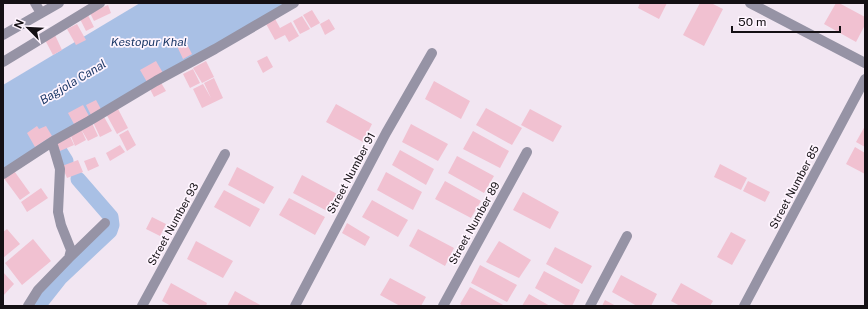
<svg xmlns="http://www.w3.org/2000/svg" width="868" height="309" viewBox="0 0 868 309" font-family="'Public Sans',sans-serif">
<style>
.water{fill:#a9c0e5}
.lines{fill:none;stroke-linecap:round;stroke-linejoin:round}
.canal{stroke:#a9c0e5;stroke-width:15}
.building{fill:#f1c1d1}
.minor{stroke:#9693a5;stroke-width:10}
.tertiary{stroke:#9693a5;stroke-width:10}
.labels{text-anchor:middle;stroke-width:3.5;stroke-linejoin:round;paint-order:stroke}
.street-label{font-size:11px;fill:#141014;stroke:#fef4fe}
.water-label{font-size:12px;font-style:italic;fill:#1e3a68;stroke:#fef4fe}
</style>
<rect width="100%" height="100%" fill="#f2e6f2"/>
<!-- water -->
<path class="water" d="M140,3H288L3,172V85Z"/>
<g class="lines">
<!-- canal -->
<path class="canal" d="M56,145L66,161
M38,306L60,278L110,231L112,225L111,217L78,179"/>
</g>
<!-- building -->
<path class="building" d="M640,3H667L659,19L638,8Z
M700,3H711L723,9L704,46L683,35Z
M836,3H839L865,17V25L856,42L824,24Z
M108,5L111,13L94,21L90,13Z
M312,10L320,23L311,28L303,15Z
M88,15L94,27L86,31L80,19Z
M302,16L310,29L300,34L293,21Z
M274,17L280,28L291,22L299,36L289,42L285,35L275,40L265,22Z
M329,19L335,29L325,35L320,24Z
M77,24L86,40L76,45L67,29Z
M55,35L62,50L53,55L45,40Z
M186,42L192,54L183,59L177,46Z
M267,56L273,67L263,73L257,61Z
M156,61L163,73L147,82L140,70Z
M206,61L214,77L202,83L193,68Z
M193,69L200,83L190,88L183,74Z
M214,78L223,98L202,108L193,89L203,84L211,98L204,83Z
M160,81L166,91L154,97L149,87Z
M434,81L470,101L461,119L425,99Z
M96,100L102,111L92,117L86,105Z
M336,104L372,124L363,142L326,122Z
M83,105L89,116L74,124L68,113Z
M117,107L128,128L117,134L105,112Z
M486,108L522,128L512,145L476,125Z
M530,109L562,126L553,142L521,125Z
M103,115L112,131L100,137L92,120Z
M92,123L98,136L88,141L81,129Z
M411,124L448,144L438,161L402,142Z
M37,126L39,129L46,126L52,136L35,147L27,133Z
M865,126V147L856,142Z
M81,129L86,140L75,146L70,134Z
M128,130L136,145L127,151L119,135Z
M473,131L509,151L500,168L463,149Z
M69,134L74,145L60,151L55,140Z
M120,145L125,152L110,161L106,153Z
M855,147L865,153V174L846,164Z
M400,150L434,169L426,185L392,165Z
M457,156L494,176L484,193L448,173Z
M95,157L99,166L88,171L84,161Z
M78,160L83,172L67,178L62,166Z
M720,164L747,178L741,190L714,177Z
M237,167L274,187L264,204L228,185Z
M12,168L30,193L20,200L3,177Z
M386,172L422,192L413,210L377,190Z
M302,175L339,195L329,212L293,193Z
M445,181L481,201L471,218L435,199Z
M748,181L770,192L765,202L743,191Z
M41,188L48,198L27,212L21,202Z
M224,190L260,209L250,227L214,207Z
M523,192L559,212L550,229L513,210Z
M289,198L325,217L315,235L279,215Z
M372,200L408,220L398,237L362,217Z
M152,217L166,224L160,236L146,229Z
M347,223L370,237L365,246L342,233Z
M7,229L20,244L3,258V232Z
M418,229L454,248L445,266L409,246Z
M731,232L746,240L732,265L717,257Z
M33,239L51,261L22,285L5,263Z
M196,241L233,261L223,278L187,259Z
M499,241L531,260L519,278L486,262Z
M555,247L592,266L582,284L546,264Z
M480,265L517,285L507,302L471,283Z
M544,271L580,290L572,306H567L535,288Z
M3,272L14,284L3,296Z
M621,275L657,294L651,306H637L612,292Z
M390,278L426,297L421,306H400L380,295Z
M171,283L207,303L206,306H171L162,301Z
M681,283L713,301L710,306H680L671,301Z
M470,287L505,306H463L460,304Z
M235,291L262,306H227Z
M529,294L550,306H522Z
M605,300L616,306H602Z"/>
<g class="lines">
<!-- minor -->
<path class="minor" d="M35,3L41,13
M750,3L865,63
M3,35L59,3
M3,174L55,140L89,121L156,81L215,49L294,3
M69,258L105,223
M28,306L38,290L69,258L71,250L61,225L58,212L60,169L52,142
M142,306L225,154
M295,306L386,133L432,53
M443,306L527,152
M590,306L627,236"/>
<!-- tertiary -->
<path class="tertiary" d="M3,62L100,3
M744,306L865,79"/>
</g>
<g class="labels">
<!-- street labels -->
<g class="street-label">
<text transform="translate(351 173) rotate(-62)" y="4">Street Number 91</text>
<text transform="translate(794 187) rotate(-62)" y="4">Street Number 85</text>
<text transform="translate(474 223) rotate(-61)" y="4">Street Number 89</text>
<text transform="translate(173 224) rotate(-61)" y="4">Street Number 93</text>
</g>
<!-- water labels -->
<g class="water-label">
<text x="149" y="46">Kestopur Khal</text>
<text transform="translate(73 82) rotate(-31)" y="4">Bagjola Canal</text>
</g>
</g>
<!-- border -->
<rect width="868" height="309" fill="none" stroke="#141014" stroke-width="8"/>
<!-- north arrow -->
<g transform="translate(28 28) rotate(294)" stroke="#fef4fe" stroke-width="3" paint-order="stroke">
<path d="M0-3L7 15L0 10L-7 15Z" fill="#141014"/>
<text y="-6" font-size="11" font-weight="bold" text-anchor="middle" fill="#141014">N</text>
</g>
<!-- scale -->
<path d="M732 26v6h108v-6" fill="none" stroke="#141014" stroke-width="2"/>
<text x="738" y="26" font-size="12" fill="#141014" stroke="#fef4fe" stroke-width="3" paint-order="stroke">50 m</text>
</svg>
